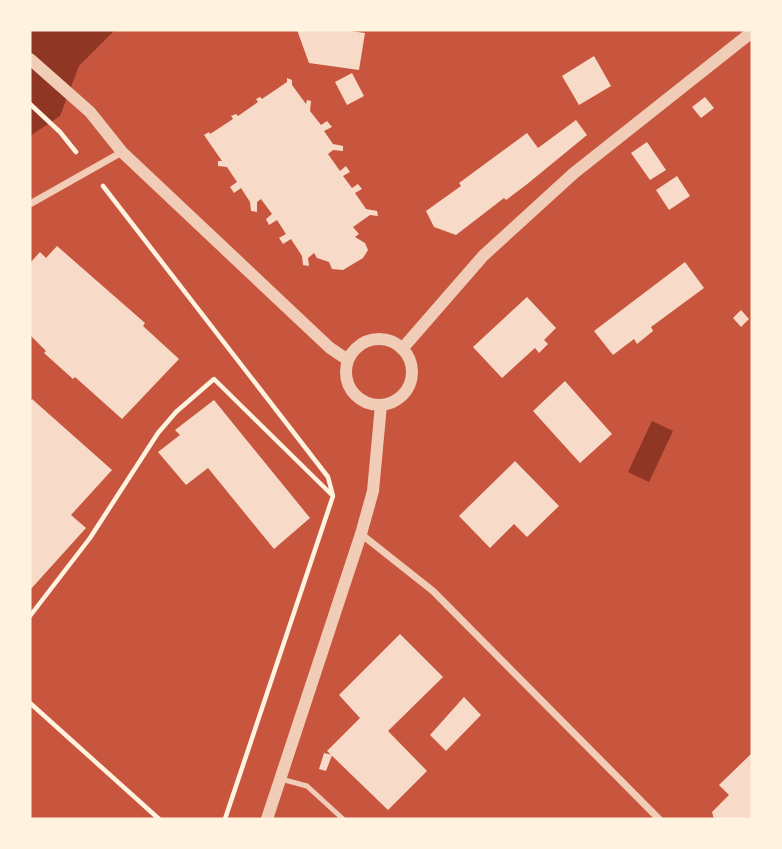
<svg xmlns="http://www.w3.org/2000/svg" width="782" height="849" viewBox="0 0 782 849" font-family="'Exo 2',sans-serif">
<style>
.water{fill:#8f3625}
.building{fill:#f7dbc8}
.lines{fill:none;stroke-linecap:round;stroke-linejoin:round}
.path{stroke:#fff3e0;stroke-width:4.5}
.service{stroke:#f1ccb7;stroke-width:5}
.minor{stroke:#f1ccb7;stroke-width:7}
.tertiary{stroke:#f1ccb7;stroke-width:12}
</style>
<rect width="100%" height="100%" fill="#c8553d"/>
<!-- water -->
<path class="water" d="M30,30H115L79,66L60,116L30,136Z
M652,421L673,431L649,482L628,472Z"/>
<!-- building -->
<path class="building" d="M297,30H344L365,33L359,70L309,63Z
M594,56L611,86L579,105L562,76Z
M352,73L364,96L347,105L335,82Z
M287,78L292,80V85L306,104L307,100L311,101L310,111L321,125L327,121L332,127L324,131L333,144L343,146V151L333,150L328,154L340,171L346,166L350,172L343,176L352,188L358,184L362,189L355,193L366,209L377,211L378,216L370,215L353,227L359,234L355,237L365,243L368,250L363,258L343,270L332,269L329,262L317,258L314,253L308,258L309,266L303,265L302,256L291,239L283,244L279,238L286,234L277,220L269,225L266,219L272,214L261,199L257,202V212L251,211L250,202L241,188L234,193L230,187L237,182L227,167L218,166V161H222L204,135L209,132L210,134L233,119L231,116L236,114L238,116L258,102L256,99L260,97L262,99L287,82Z
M705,97L714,108L701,118L692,107Z
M576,120L587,135L526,185L506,200L504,198L456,235L434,227L426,211L461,186L459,183L527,133L538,148Z
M647,142L666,170L650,180L631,153Z
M677,176L690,196L669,210L656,190Z
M57,246L145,323L143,326L179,359L122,419L75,377L73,379L44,353L46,351L30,335V263L40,252L46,258Z
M685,262L704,288L651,327L653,331L637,344L634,339L613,355L594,331Z
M527,297L556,328L544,340L548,344L539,353L535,348L502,378L473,347Z
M741,310L749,319L741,327L733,318Z
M565,381L612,434L580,463L533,411Z
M32,399L112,470L71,515L86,528L30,590V402Z
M214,400L310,518L274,549L208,468L186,485L158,452L180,435L175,430Z
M515,461L559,506L527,537L514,524L490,548L459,516Z
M400,634L443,677L388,731L427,771L388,810L327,751L360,718L339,695Z
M464,697L481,715L446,751L430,735Z
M324,753L332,755L326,771L319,769Z
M752,753V819H714L712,812L729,795L719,785Z"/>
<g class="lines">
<!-- path -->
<path class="path" d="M30,104L60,132L76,152
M103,186L328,477L333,496L225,819
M30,616L90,538L158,433L176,412L214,379L331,494
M30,703L159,819"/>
<!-- service -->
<path class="service" d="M281,779L307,786L343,819"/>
<!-- minor -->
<path class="minor" d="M30,204L122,152
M361,534L433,591L659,819"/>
<!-- tertiary -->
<path class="tertiary" d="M30,59L90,112L122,152L330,348L348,360
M346 372a33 33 0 1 1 66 0a33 33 0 1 1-66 0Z
M402,349L483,256L574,173L752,32
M267,819L361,534L373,491L381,405"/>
</g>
<!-- border -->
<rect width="782" height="849" fill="none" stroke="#fff3e0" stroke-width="63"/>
</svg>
